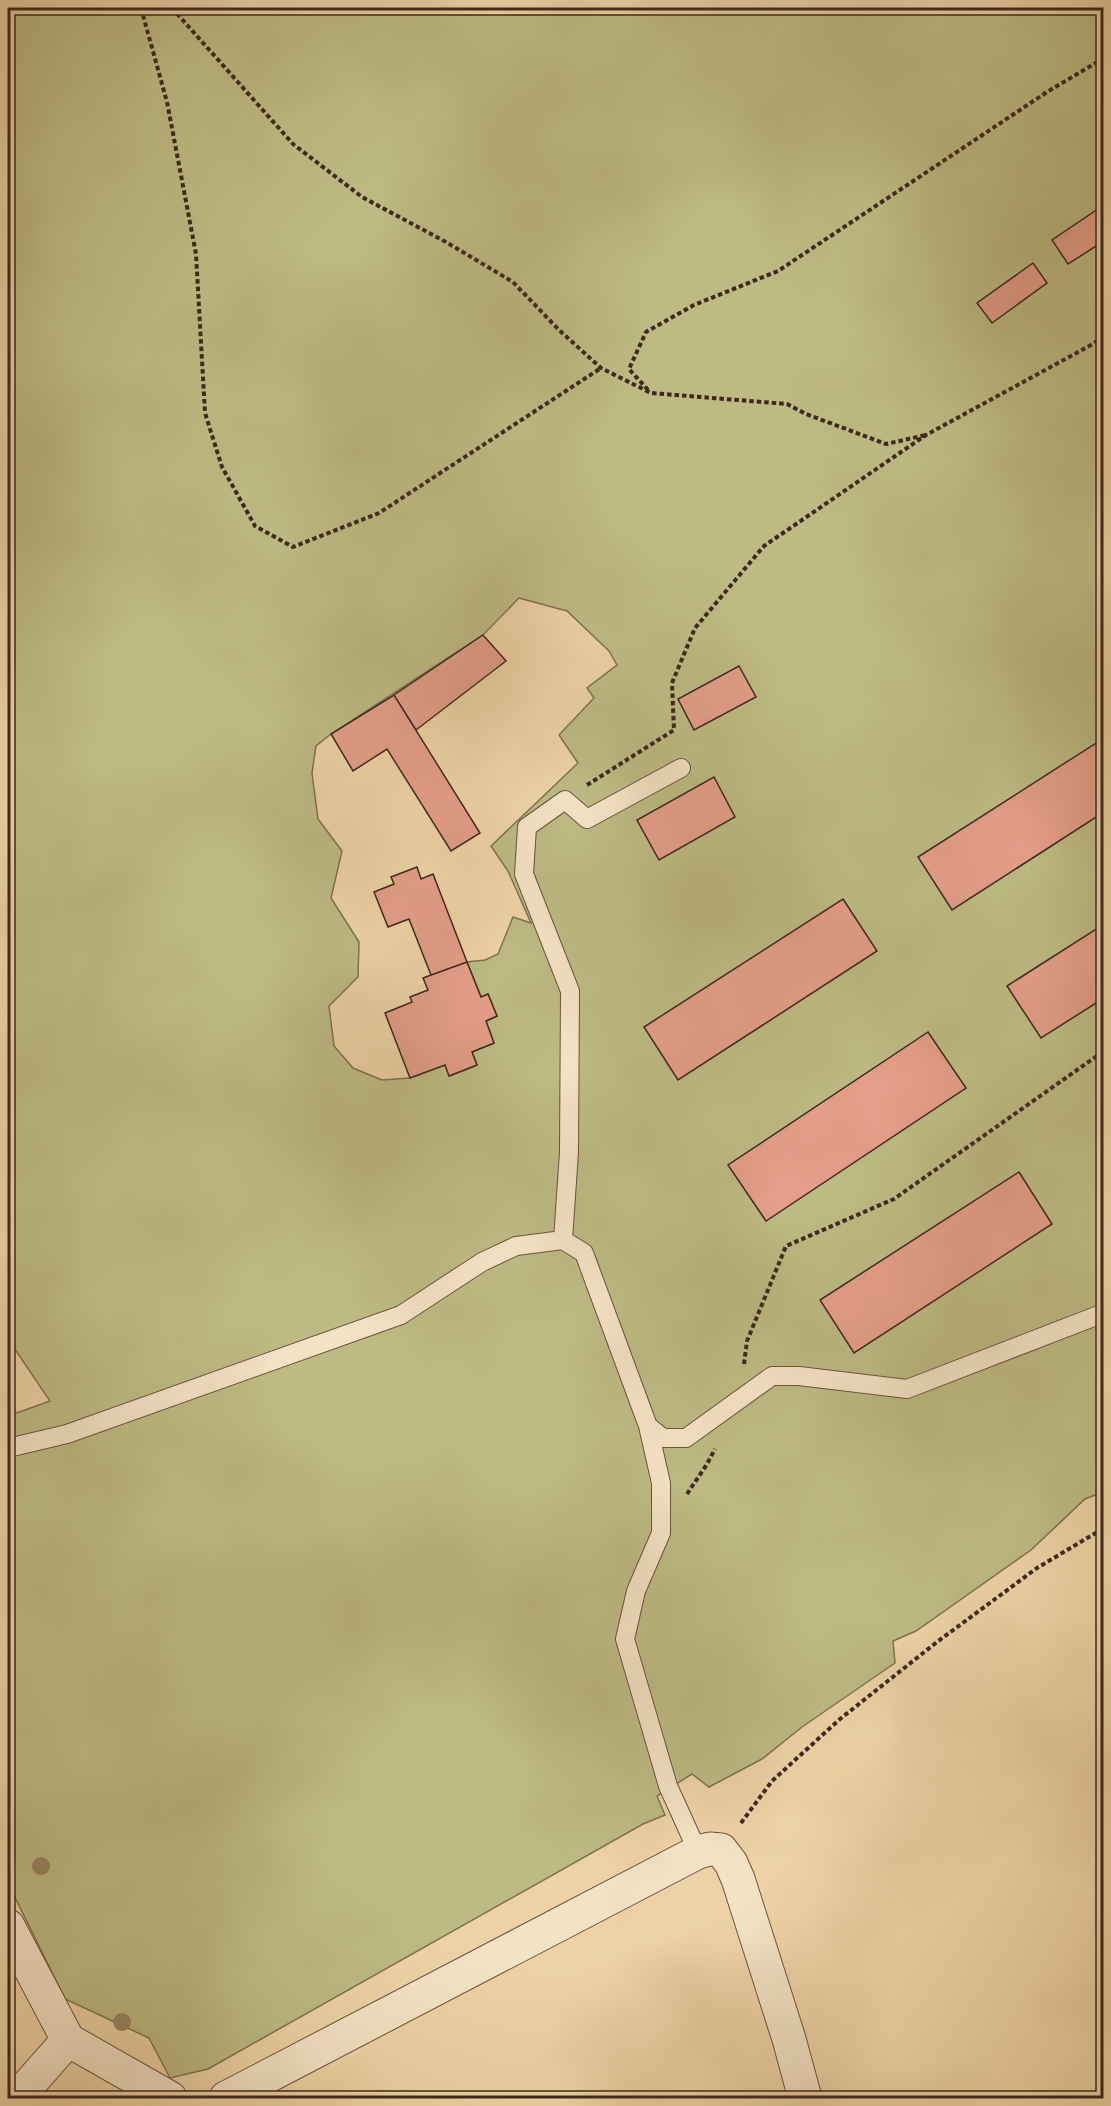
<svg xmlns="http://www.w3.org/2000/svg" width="1111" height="2106" viewBox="0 0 1111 2106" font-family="'Old Standard TT',serif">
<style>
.green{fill:#bdba83;stroke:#7e7150;stroke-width:1.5;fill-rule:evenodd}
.building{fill:#e49e89;stroke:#3e281c;stroke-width:1.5}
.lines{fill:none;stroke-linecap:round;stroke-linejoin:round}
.service-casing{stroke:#6a523e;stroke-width:20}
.minor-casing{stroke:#6a523e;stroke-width:35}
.path{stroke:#3e281c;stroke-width:4;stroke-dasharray:4.5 3;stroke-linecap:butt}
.service{stroke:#f3e2c4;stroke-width:18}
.minor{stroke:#f3e2c4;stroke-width:33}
.tree{fill:#9a8465}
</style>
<rect width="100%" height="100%" fill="#edd2a5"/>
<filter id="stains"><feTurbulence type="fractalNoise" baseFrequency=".00333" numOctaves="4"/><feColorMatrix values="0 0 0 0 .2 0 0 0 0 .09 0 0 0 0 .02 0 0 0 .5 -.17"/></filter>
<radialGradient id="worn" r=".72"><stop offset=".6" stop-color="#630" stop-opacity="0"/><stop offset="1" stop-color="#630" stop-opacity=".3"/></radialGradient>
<!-- green -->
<path class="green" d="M8,8H1103V1492L1085,1499L1031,1550L916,1631L893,1641L895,1663L802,1727L762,1759L709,1787L692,1774L657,1796L665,1815L643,1824L208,2069L170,2078L149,2038L65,1999L8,1883V1416L50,1401L8,1339ZM519,598L567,611L609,651L617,665L587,688L594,698L559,735L578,763L491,846L508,871L531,923L513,917L498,954L485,960L467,962L481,997L488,994L497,1016L486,1021L494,1043L472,1052L477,1065L450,1076L445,1065L410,1078L382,1080L353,1068L334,1046L329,1006L358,977L359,942L331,898L342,851L318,819L312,773L316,746L331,734L483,635Z"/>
<!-- building -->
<path class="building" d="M1104,205V241L1068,264L1052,240Z
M1033,263L1047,283L992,323L977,303Z
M483,635L506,661L416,730L394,695Z
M739,666L756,697L694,730L678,699Z
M394,695L480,833L451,851L387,749L353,771L331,734Z
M1104,738V812L952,910L918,857Z
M714,777L735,817L659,860L637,820Z
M417,867L421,879L433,874L467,962L431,975L409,919L388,927L374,892L394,884L391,877Z
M843,899L877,951L678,1080L644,1027Z
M1104,924V998L1041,1038L1007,986Z
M467,962L481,997L488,994L497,1016L486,1021L494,1043L472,1052L477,1065L449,1076L445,1065L410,1078L385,1013L412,1002L410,997L428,990L423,978Z
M928,1032L966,1088L766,1221L728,1165Z
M1019,1172L1052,1224L854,1353L820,1300Z"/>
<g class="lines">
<!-- service casing -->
<g class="service-casing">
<path id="service" d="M563,1240L569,1152L570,991L524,874L527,827L565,800L587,819L681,768
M648,1426L661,1483V1533L636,1591L625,1639L668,1786L698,1852
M8,1448L67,1434L401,1315L482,1262L516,1246L563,1240L584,1253L648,1426L663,1438H686L772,1376H799L907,1389L1104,1313"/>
</g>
<!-- minor casing -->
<g class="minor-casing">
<path id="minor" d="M8,1926L68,2040L17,2098
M68,2040L170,2098
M226,2098L698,1852L710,1849L721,1850L731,1863L738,1879L789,2039L805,2098"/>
</g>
<!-- path -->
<path class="path" d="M141,8L167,102L196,254L205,413L222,467L255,526L293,547L379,513L601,368
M172,8L293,144L362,197L446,242L513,282L559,330L601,368L651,393L787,404L806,414L886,444L926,435
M648,390L629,369L646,332L694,305L778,271L1047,92L1104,58
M587,785L674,730L672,683L695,628L764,546L926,435L1091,345L1104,336
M744,1364L747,1341L786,1246L894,1199L1104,1051
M687,1494L707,1464L715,1449
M741,1823L772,1781L840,1719L937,1642L1037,1568L1104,1528"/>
<!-- service -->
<use href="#service" class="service"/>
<!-- minor -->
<use href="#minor" class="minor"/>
</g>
<!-- trees -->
<g class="tree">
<circle cx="41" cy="1866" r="9"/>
<circle cx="122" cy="2022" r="9"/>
</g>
<!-- margin -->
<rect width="1111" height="2106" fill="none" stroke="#edd2a5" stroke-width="30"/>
<rect x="9" y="9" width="1093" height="2088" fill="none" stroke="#3e281c" stroke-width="3"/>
<rect x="15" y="15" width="1081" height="2076" fill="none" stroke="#3e281c" stroke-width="1.5"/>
<rect width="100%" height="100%" filter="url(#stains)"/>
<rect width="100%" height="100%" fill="url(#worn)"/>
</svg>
